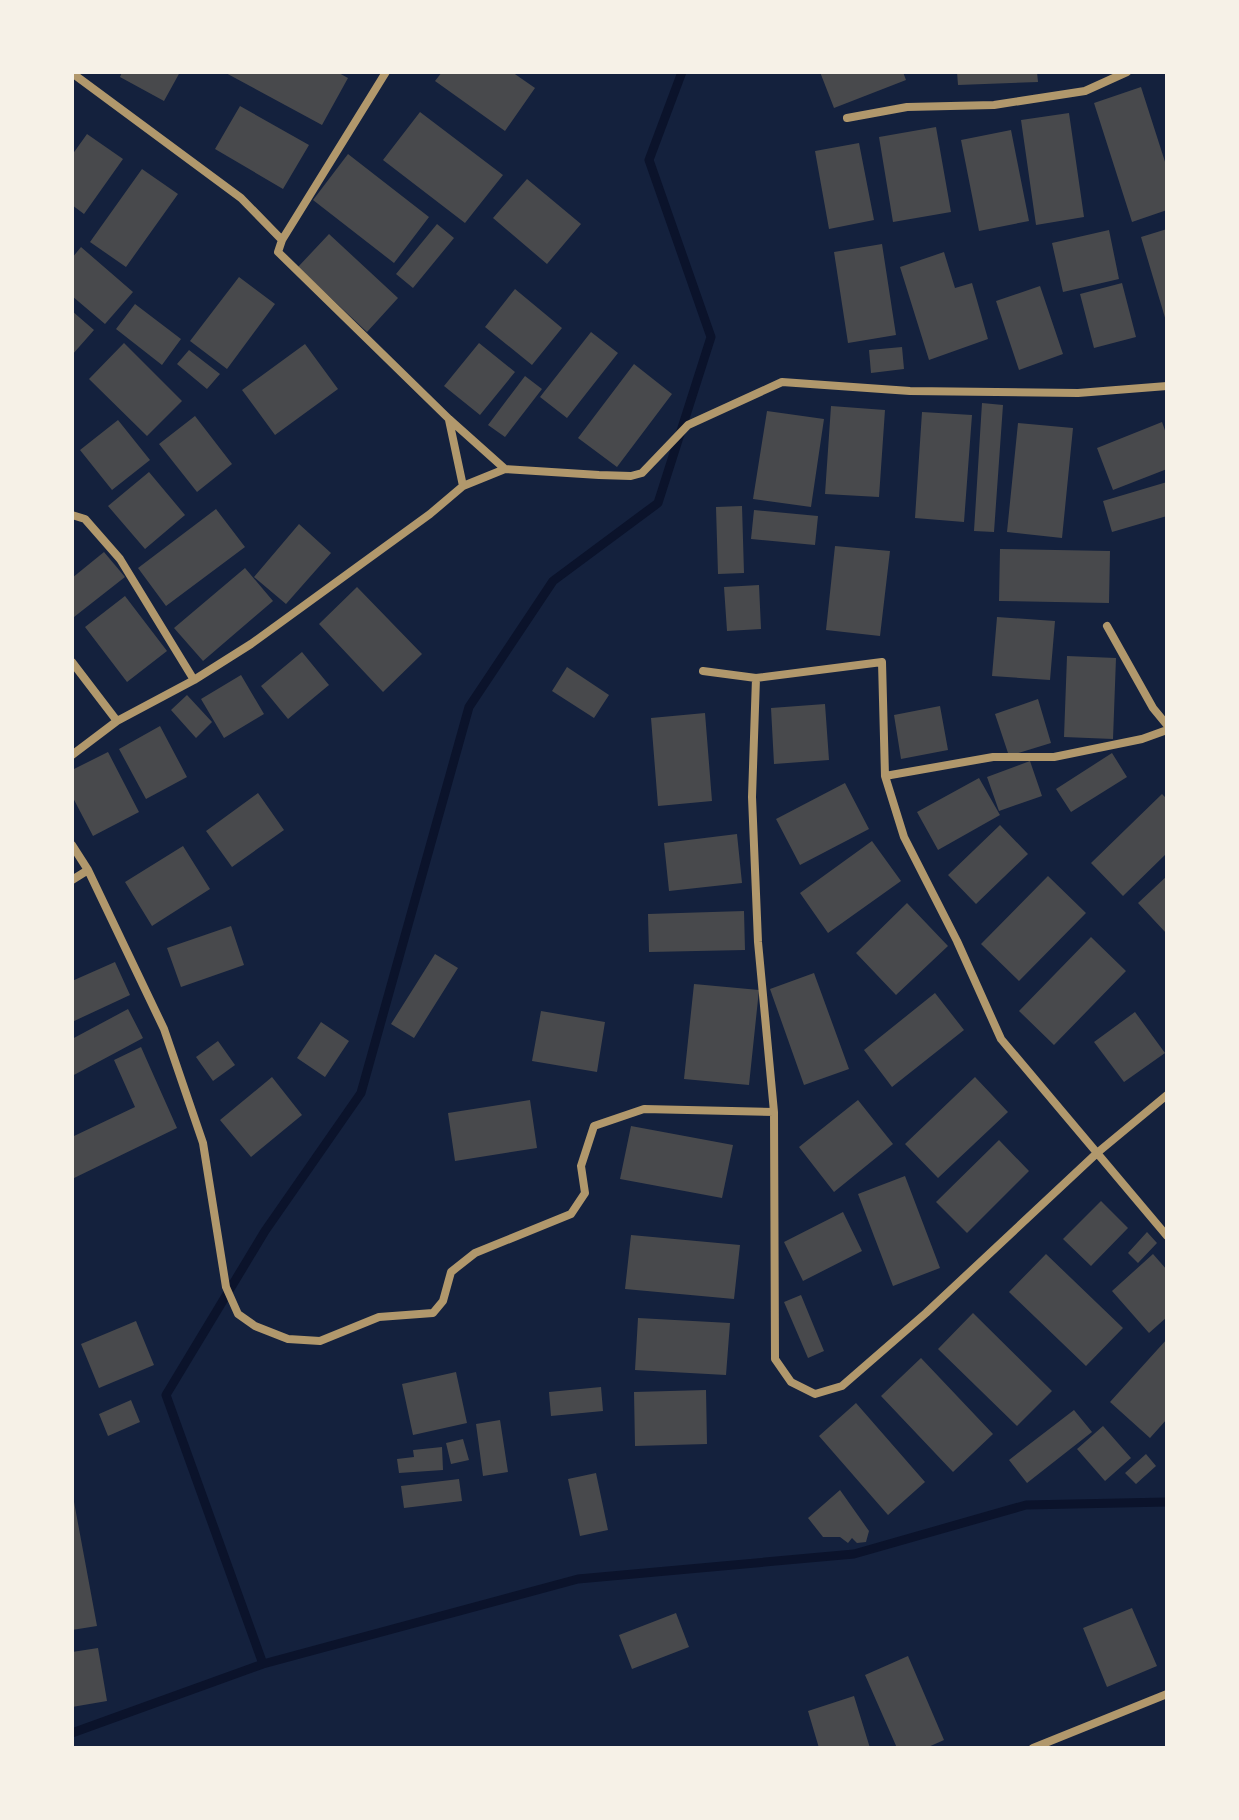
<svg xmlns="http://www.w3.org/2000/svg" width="1239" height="1820" viewBox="0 0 1239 1820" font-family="Poppins,sans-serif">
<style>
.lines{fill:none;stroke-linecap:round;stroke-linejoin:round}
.stream{stroke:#0b132b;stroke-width:9}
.building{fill:#48494c}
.minor{stroke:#b1986c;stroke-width:8}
</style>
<rect width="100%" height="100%" fill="#14213d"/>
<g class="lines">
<!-- stream -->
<path class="stream" d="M263,1664L166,1395L265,1231L361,1093L469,707L553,581L658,503L711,337L649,160L682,72
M72,1733L263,1664L578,1579L854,1554L1026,1505L1167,1502"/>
</g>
<!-- building -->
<path class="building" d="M122,72H180L164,101L120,77Z
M224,72H337L348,78L322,125Z
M442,72H512L535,88L505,131L435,81Z
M820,72H903L906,80L834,108Z
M957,72H1037L1038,82L958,85Z
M1141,87L1167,168V210L1132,222L1094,103Z
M240,106L309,145L283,189L215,149Z
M420,112L503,175L465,223L383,160Z
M1069,113L1084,217L1036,225L1021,120Z
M936,127L951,212L893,222L879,137Z
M1011,130L1029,221L979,231L961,140Z
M87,134L123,159L84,214L72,205V155Z
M859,143L874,220L829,229L815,151Z
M348,154L429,217L394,263L313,200Z
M142,169L178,194L126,267L90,242Z
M527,179L581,224L547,264L493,218Z
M437,224L454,238L413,288L396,274Z
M1167,229V321H1166L1141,237Z
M1109,230L1119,279L1063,292L1052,243Z
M329,234L398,298L367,332L298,267Z
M882,244L896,335L848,343L834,252Z
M81,247L133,292L105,324L72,296V258Z
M944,252L955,288L972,283L988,339L929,360L900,267Z
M239,277L275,304L227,369L190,341Z
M1122,283L1136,337L1094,348L1080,294Z
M1040,286L1063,354L1019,370L996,301Z
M515,289L562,328L532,365L485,327Z
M135,304L181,339L162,365L116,329Z
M72,311L94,330L72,355Z
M591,332L618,353L567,418L540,397Z
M124,343L182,401L147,436L89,379Z
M479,343L515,372L480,415L444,386Z
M305,344L338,389L275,435L242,390Z
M902,347L904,369L871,373L869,350Z
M189,350L220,374L207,389L177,364Z
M634,364L672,394L617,467L578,438Z
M525,376L542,389L505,437L488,425Z
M982,403L1003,405L994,532L974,531Z
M831,406L885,410L879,497L825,494Z
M767,411L824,419L811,507L753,499Z
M922,412L972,415L964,522L915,518Z
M195,416L232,464L197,492L159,444Z
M118,420L150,460L112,490L80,450Z
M1162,422L1167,436V469L1113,490L1097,448Z
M1018,423L1073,428L1062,538L1007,532Z
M149,472L185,515L145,549L108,506Z
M1167,482V516L1112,532L1103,501Z
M742,506L744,573L718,574L716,507Z
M216,509L245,547L166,606L138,568Z
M754,510L818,516L815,545L751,539Z
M299,524L331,553L286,604L254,577Z
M835,546L890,551L880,636L826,630Z
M1000,549L1110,551L1109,603L999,601Z
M104,552L125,577L74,617L72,614V578Z
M245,568L273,601L203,661L174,628Z
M759,585L761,629L727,631L724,587Z
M357,587L422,654L383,692L319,624Z
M125,596L167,651L127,682L85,627Z
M997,617L1055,621L1050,680L992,676Z
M302,652L329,685L288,719L261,686Z
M1067,656L1116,658L1113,739L1064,737Z
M567,667L609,695L594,718L552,691Z
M241,675L264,714L224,738L201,699Z
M187,695L212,722L196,738L171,710Z
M1038,699L1051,743L1009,756L995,714Z
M825,704L829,760L774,764L771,708Z
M940,706L948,750L901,759L894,715Z
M705,713L712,801L658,806L651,718Z
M160,726L187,777L146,799L119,749Z
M108,752L139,812L93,836L72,796V770Z
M1112,753L1127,777L1071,812L1056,789Z
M1030,761L1042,796L999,811L987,777Z
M979,778L1000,815L938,850L917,812Z
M845,783L869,829L800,865L776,819Z
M258,793L284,830L232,867L206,831Z
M1162,794L1167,799V853L1123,896L1091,863Z
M1000,825L1028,854L976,904L948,875Z
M737,834L742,883L669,891L664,843Z
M872,841L901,881L828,933L800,893Z
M183,846L210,889L152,926L125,882Z
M1048,876L1086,913L1019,981L981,944Z
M1167,876V934L1138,903Z
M907,903L948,946L896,995L856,953Z
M744,911L745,950L649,952L648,914Z
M231,926L244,965L181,987L167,948Z
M1091,937L1126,971L1054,1045L1019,1011Z
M435,954L458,968L414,1038L391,1024Z
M115,962L130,995L72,1022V981Z
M814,973L849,1069L804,1085L770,989Z
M694,984L759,990L749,1085L684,1079Z
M935,993L964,1030L892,1087L864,1050Z
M128,1009L143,1038L72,1076V1039Z
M541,1011L605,1022L597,1072L532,1061Z
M1135,1012L1165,1053L1124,1082L1094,1042Z
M321,1022L349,1041L325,1077L297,1058Z
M218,1041L235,1065L213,1081L196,1057Z
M141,1047L177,1128L72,1179V1132L74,1136L135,1107L114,1060Z
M272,1077L302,1115L251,1157L220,1120Z
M975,1077L1008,1112L938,1178L905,1144Z
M530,1100L537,1148L455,1161L448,1113Z
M858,1100L893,1144L834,1192L799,1147Z
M631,1126L733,1145L722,1198L620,1179Z
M999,1140L1029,1171L967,1233L936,1202Z
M905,1176L940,1268L893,1286L858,1194Z
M1101,1201L1128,1228L1091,1266L1063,1239Z
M843,1212L862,1251L803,1281L784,1242Z
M1147,1232L1157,1243L1138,1263L1128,1253Z
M631,1235L740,1245L734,1299L625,1289Z
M1046,1254L1123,1328L1086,1366L1009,1292Z
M1153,1254L1167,1270V1317L1149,1333L1112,1291Z
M801,1295L824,1351L808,1358L784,1302Z
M973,1313L1052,1391L1017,1426L938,1349Z
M638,1318L730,1323L726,1375L635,1370Z
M136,1321L154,1365L99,1388L81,1344Z
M1167,1339V1419L1150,1438L1110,1402Z
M921,1358L993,1434L953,1472L881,1396Z
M456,1372L467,1423L413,1435L402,1384Z
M601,1387L603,1411L551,1416L549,1392Z
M706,1390L707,1444L635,1446L634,1392Z
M131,1400L140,1422L108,1436L99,1414Z
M856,1403L925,1482L888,1515L819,1436Z
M1074,1410L1092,1432L1027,1483L1009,1460Z
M500,1420L508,1472L483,1476L476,1424Z
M1103,1426L1131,1458L1105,1481L1077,1449Z
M463,1439L469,1460L451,1464L446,1443Z
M442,1447L443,1470L399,1473L397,1459L414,1457L413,1450Z
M1146,1454L1156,1466L1136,1484L1125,1473Z
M596,1473L608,1530L580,1536L568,1479Z
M459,1479L462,1501L404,1508L401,1486Z
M840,1490L869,1531L866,1542L857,1543L852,1538L848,1543L840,1537H823L808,1518Z
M72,1491L97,1626L72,1630Z
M1132,1608L1157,1666L1107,1687L1083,1628Z
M676,1613L689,1647L632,1669L619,1635Z
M98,1648L107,1701L72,1707V1652Z
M908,1656L944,1740L926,1748H897L865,1675Z
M854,1696L870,1748H819L808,1711Z"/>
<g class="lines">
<!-- minor -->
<path class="minor" d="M386,72L282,240L278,252L449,419L505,469
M72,73L241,198L282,240
M847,118L907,107L994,105L1085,91L1127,72
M449,420L463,486
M72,515L85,519L120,559L194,680
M1107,626L1153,708L1167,725
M72,662L117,721
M703,671L756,678L882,662L885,776L904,837L957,941L1001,1039L1167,1236
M756,678L752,797L758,942L774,1112L775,1359L791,1382L815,1394L842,1386L926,1313L1097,1153L1167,1095
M72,755L117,721L194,680L251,644L430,514L463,486L505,469L599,475L631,476L642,473L688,425L782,382L910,391L1078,393L1167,386
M885,776L993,757H1054L1142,739L1167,730
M72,845L88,870L164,1029L203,1143L226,1287L238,1314L255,1326L288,1339L320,1341L379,1317L433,1313L443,1301L451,1272L475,1253L571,1214L585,1193L581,1166L594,1126L644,1109L774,1112
M72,880L88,870
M1033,1748L1167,1694"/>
</g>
<!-- border -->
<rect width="1239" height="1820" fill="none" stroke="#f6f1e7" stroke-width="148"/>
</svg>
